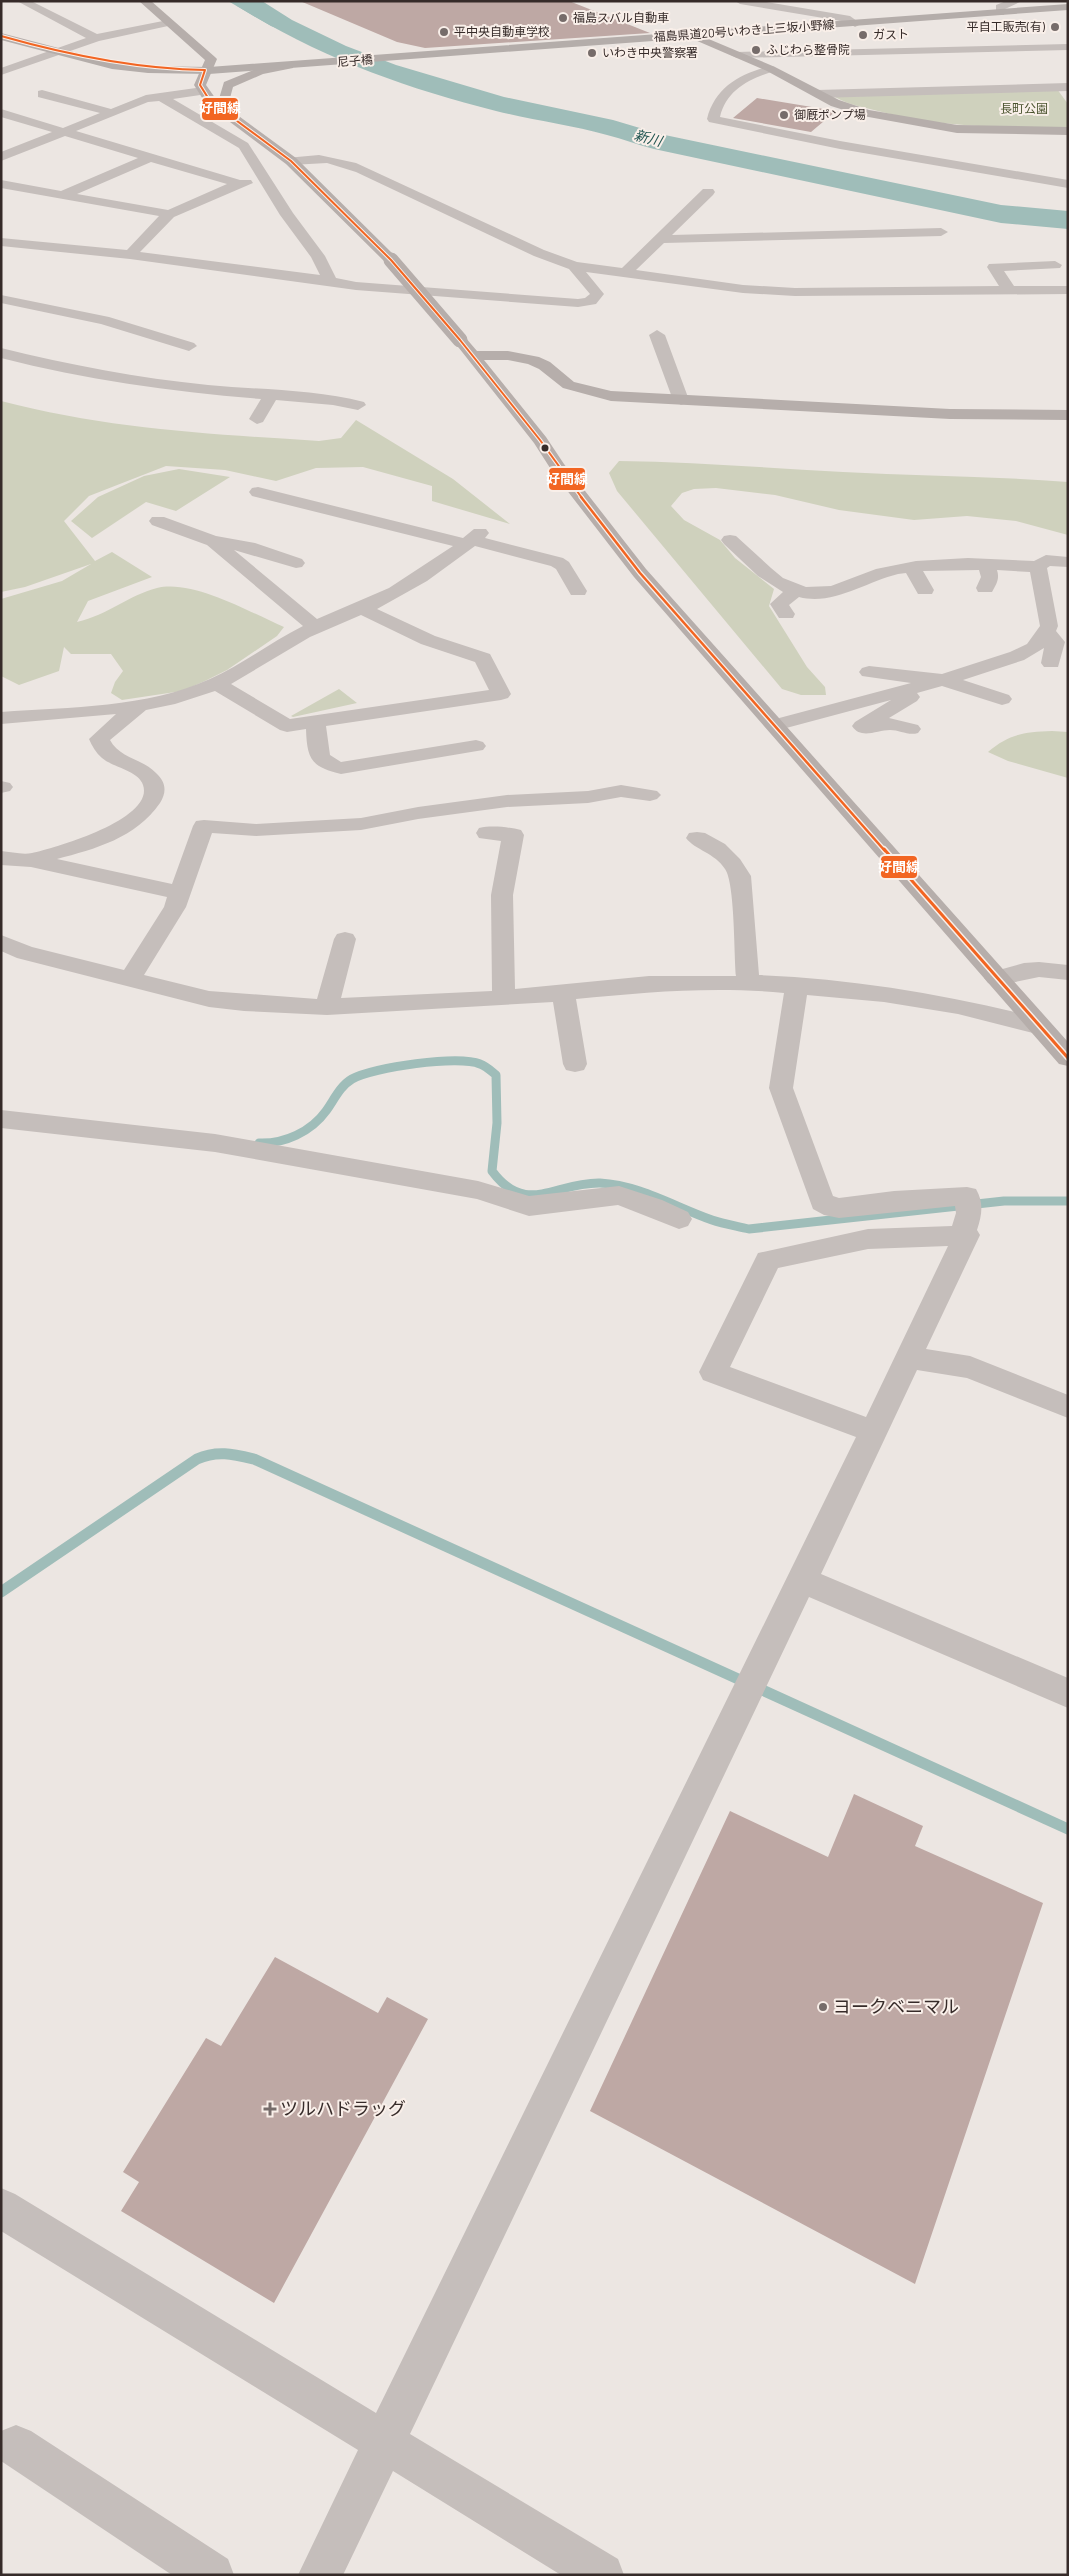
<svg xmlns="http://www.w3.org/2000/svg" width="1069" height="2576" viewBox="0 0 1069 2576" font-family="Barlow,'Noto Sans JP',sans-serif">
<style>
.green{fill:#cfd1bd}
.water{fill:#9fbdb9}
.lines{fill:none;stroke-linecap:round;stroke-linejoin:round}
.stream-far1{stroke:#9fbdb9;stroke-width:9}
.stream{stroke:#9fbdb9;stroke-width:11}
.river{fill:#9fbdb9;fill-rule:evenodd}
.building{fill:#bea8a4}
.street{fill:#c5bebb;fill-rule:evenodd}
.secondary{fill:#b6aeab;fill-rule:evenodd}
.primary{fill:#b4adaa;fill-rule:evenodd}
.secondary-bridge{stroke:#b6aeab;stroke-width:15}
.bus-1-far2-casing{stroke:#f9efe9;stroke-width:4}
.bus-1-far1-casing{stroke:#f9efe9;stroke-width:5}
.bus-1-casing{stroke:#f9efe9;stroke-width:6}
.bus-1-far2{stroke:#f26522;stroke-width:2}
.bus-1-far1{stroke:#f26522;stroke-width:2.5}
.bus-1{stroke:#f26522;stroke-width:3}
.poi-dot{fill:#766c6a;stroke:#f9efe9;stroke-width:2}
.bus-dot{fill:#362b29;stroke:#f9efe9;stroke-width:2}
.labels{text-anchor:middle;stroke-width:4;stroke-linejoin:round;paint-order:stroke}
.far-poi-label{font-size:12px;fill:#362b29;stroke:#f9efe9;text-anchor:start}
.far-street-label{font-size:12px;fill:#362b29;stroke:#f9efe9}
.far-park-label{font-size:12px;fill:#4a532e;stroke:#f9efe9}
.far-water-label{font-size:14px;font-style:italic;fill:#215551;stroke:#f9efe9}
.near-poi-label{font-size:18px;fill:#362b29;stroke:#f9efe9;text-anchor:start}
.line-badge{stroke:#f9efe9;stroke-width:2}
.badge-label{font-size:14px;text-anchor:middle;font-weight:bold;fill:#fff}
</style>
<rect width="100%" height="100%" fill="#ece6e2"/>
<!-- green -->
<path class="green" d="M1057,89L1068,104V128C1004,127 944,128 882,112C866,108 849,105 835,97Z
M1,401C109,429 209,434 319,441L341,438L356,420L453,479L510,524L432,501V486L363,467L316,468L276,481L225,470L166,466L89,496L64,521L95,561L112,552L152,577L88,601L77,622C108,615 129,595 157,588C193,579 251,613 284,627L277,636L227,670L205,681L182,691L122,700L111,693L115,682L123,671L111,654H71L64,647L59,671L19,685L1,676V599L62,581L91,564L25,587L1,592Z
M619,461C694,462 768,468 843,472C918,476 993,476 1068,482V535L1016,521L967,516L914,520L839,510L775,495L716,488L694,489L682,493L671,506L684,520L720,540L735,558L774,589L769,606L807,667L825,687L826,695H801L782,689L617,491L609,473Z
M179,469L230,477L176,511L146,502L92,538L71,521L98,497L144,476Z
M339,689L357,703L293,717L291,716Z
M1052,731L1068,732V778L1008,761L988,752C1009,734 1024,732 1052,731Z"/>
<!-- water -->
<path class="water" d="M228,1H251L317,37L358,54L334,56L305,39L271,26Z"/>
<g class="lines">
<!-- stream-far1 -->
<path class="stream-far1" d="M259,1143C284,1144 311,1132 326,1111C334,1100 340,1086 352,1079C373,1067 459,1055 480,1064C486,1066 491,1071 496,1075L497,1123L492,1171C526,1217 555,1182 600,1183C639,1185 675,1207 712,1220C724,1224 737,1226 749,1229L1004,1201H1068"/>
<!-- stream -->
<path class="stream" d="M1,1592L197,1459C217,1450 233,1454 254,1459L1068,1829"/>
<!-- river -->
<path class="river" d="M234,1H262L292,20L346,46L396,65L504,97L613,120L660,134L1001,205L1068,211V229L1001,223L654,149C638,145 623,139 607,135C570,125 532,120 496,111C404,88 317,56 237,6Z"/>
</g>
<!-- building -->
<path class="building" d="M300,1H569L650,33L425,48L397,42Z
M757,98L836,111L811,132L733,118Z
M854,1794L923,1826L915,1846L1043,1903L915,2284L590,2111L730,1811L828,1857Z
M275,1957L378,2013L387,1997L428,2019L274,2303L121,2211L139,2182L123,2172L206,2038L221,2046Z"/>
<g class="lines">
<!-- street -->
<path class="street" d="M17,1H31L97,34L168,20L174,23L168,26L99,41L1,75V68L86,38Z
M735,1H761L850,16L861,24L855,27L847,22L740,4Z
M1006,1H1022L1005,9L1004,15H996V5Z
M1068,44V50L737,58L731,55L737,52Z
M771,66L775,67V71C750,78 726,90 720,117L840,141L1068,180V188L840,149L709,122L707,119C715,87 741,73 771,66Z
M1068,83V91L817,98L811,94L817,90Z
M203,87L209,91L207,94L173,99L248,143L293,213L325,256L336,278L356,282L578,299L585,298L590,294L569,269L534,256L356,172L327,163L291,165L285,161L286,158L319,155L356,163L544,250L577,262L622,268L703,189H713L715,192L713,195L672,235L941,228L948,232L941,236L664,243L636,270L743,285L795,288L999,286L987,267L989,264L1055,261L1062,265L1060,268L1004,271L1014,286H1068V294L795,296L743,293L586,272L604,294L596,304L578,307L356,290L130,259L1,246V238L127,250L159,216L1,188V180L61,191L138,158L65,136L1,161V152L52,132L1,117V109L63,128L100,113L38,97V91L42,90L111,109L146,95ZM159,101L239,148L280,215L311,257L320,275L140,252L174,217L253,183L251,180H240L76,131L148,102ZM151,162L227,184L168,210L77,194Z
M1,295L109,317L194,343L197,346L189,351L101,324L1,303Z
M657,330L665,335L689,400L687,403L681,405L673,400L649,335Z
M1,348C70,365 138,378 208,385C260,390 313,389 364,402L366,405L358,410L333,405L276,400L263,422L257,424L249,419L261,399C173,392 87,380 1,358Z
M258,487L463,538L474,529H486L489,533L485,538L563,558L569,562L587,591L585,595H571L556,569L551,566L475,546L427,581L377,609L435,636L490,654L511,694L508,698L501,700L326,726L330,755L341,762L476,740L483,742L486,746L483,750L341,774C311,767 307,759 306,729L287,732L280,730L215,691L175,704L146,710L110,740C119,758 143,759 156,773C166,782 167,792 160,803C136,838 95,849 57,859L172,884L193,826L196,821L204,820L256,824L361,818L418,807L507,795L588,791L621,785L657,791L661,795L657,799L650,801L621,797L588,803L507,807L418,819L361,830L256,836L212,833L186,907L144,975L209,991L317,999L334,939L337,934L345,932L353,934L356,939L341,998L492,991L491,895L501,841L479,838L476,833L479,828C492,825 508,827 521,830L524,835L513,895L515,989L649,976H736C734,954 735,883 725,869C715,853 695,850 686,838L689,833L697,832L705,833L725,844L740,859L751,876L759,975C856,979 952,995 1046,1020L1049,1026L1046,1032L1037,1034L958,1014L884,1002L807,995L793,1088L833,1196L839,1198L894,1191L967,1187L976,1189C984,1203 982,1215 977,1230L980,1235L926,1349L970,1356L1068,1395V1418L967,1378L917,1370L821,1574L1068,1678V1708L809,1597L410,2434L618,2559L624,2575H561L393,2471L343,2575H298L358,2450L1,2231V2188L15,2194L376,2413L856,1437L703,1380L699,1372L758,1253L868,1229L952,1226L956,1213L955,1206L839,1218L824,1215L813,1209L769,1088L784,993C715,986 645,992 576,999L587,1064L584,1070L575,1072L566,1070L563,1064L553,1002L327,1015L244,1011L209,1007L17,958L1,951V935L32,947L124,970L164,907L167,897L31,867L1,865V851C11,852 23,855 32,853C55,848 155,819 143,785C139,771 112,767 102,758C96,753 92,746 89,739L116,714L1,724V712C71,707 146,708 210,679C243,664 271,642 303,626L207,545L152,525L149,521L152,517H164L216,536L255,543L302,559L305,563L302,567L296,568L234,550L317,619L389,588L453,546L252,496L249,492L252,488ZM361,615L421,644L475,662L489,690L290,719L231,684L310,637ZM948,1246L866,1417L730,1367L778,1268L868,1249Z
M730,535L736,536L771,568L783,578L806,587L831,586L876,569L916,561L968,558L1034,561L1046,555L1068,557V567L1050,566L1047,568L1058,626L1056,631L1065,642L1058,667H1044L1041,663L1044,648L1024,660L963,680L1009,695L1012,699L1009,703L1002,705L942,686L917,693L920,697L917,701L889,718L918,725L921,729L918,733C908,736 900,730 890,730C877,730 861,740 852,726L855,722L891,700L775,731L768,729L765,725L768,721L911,683L862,676L859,672L862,668L869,666L942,674L1010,652L1027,644L1040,626L1030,572L997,570C1000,579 996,585 992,592H978L976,588L981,577L979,570L923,571L934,590L932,594H918L906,573L898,574C865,582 833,606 799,597L789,605L795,614L793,618H779L770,604L783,592L758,576L724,544L721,540L724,536Z
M1,781L10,783L13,787L10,791L1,793Z
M1039,962L1068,965V980L1039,977L996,986L988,983L984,978L988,973L1024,963Z
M1,1110L215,1134L478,1181L529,1196L619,1186L662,1200L688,1212L692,1219L688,1226L679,1229L618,1205L529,1216L477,1199L215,1152L1,1128Z
M16,2425L31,2431L228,2559L234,2575H172L1,2461V2431Z"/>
<!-- secondary -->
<path class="secondary" d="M139,1H151L215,57L217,59L206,85L218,102L224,82L256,69L293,64V68L263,74L233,87L230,98L232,111L296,158L396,257L398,260L396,263H386L286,164L206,104L194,85L205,60Z
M692,32L775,67L839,100L869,110L957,125L1068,127V135L957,133L863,116L831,106L767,71L688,37V33Z
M460,335L465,337L477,351H508L539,357L550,362L574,382L611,391L950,409L1068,410V420L950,419L611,401L563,388L539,369L528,364L508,360H484L546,437L564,464L646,569L1068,1042V1066L1059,1064L634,577L552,471L534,443L455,343L452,340Z"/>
<!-- primary -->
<path class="primary" d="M1068,4V10L209,74L148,73L112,69L1,40V33L112,62L148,66L209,67Z"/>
<!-- secondary-bridge -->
<path class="secondary-bridge" d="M391,260L460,340"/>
<!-- bus-1-far2 casing -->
<g class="bus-1-far2-casing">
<path id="bus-1-far2" d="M1,36C68,55 135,69 205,70L200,85L210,101L291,161L391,260L460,340L540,440L582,498"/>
</g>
<!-- bus-1-far1 casing -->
<g class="bus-1-far1-casing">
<path id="bus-1-far1" d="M581,497L640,573L885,851"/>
</g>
<!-- bus-1 casing -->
<g class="bus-1-casing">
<path id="bus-1" d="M884,849L1068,1058"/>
</g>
<!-- bus-1-far2 -->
<use href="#bus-1-far2" class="bus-1-far2"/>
<!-- bus-1-far1 -->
<use href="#bus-1-far1" class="bus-1-far1"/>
<!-- bus-1 -->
<use href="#bus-1" class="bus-1"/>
</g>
<!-- markers -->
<g class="poi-dot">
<circle cx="563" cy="18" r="5"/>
<circle cx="1055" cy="27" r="5"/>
<circle cx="444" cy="32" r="5"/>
<circle cx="863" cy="35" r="5"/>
<circle cx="756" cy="50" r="5"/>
<circle cx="592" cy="53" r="5"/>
<circle cx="784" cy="115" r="5"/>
<circle cx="823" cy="2007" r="5"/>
<path d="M267.5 2101.5h5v5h5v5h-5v5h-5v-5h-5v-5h5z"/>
</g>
<circle class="bus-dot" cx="545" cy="448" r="4.5"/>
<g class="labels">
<!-- far-poi labels -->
<g class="far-poi-label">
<text x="573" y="22">福島スバル自動車</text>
<text x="1045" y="31" text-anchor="end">平自工販売(有)</text>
<text x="454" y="36">平中央自動車学校</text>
<text x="873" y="39">ガスト</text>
<text x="766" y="54">ふじわら整骨院</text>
<text x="602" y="57">いわき中央警察署</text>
<text x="794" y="119">御厩ポンプ場</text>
</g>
<!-- far-street labels -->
<g class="far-street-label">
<text transform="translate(744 31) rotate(-4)" y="4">福島県道20号いわき上三坂小野線</text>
<text transform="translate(355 61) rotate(-5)" y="4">尼子橋</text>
</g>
<!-- far-park labels -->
<g class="far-park-label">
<text x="1024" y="113">長町公園</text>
</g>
<!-- far-water labels -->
<g class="far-water-label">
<text transform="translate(648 138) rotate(15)" y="5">新川</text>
</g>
<!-- near-poi labels -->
<g class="near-poi-label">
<text x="833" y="2013">ヨークベニマル</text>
<text x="280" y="2115">ツルハドラッグ</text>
</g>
</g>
<g class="line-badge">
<rect x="201" y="97" width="38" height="24" rx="5" fill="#f26522"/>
<rect x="548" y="467" width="38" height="24" rx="5" fill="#f26522"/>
<rect x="880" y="855" width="38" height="24" rx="5" fill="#f26522"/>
</g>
<g class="badge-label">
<text x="220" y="113">好間線</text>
<text x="567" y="484">好間線</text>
<text x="899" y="872">好間線</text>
</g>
<!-- border -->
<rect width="1069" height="2576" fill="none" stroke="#362b29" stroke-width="5"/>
</svg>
